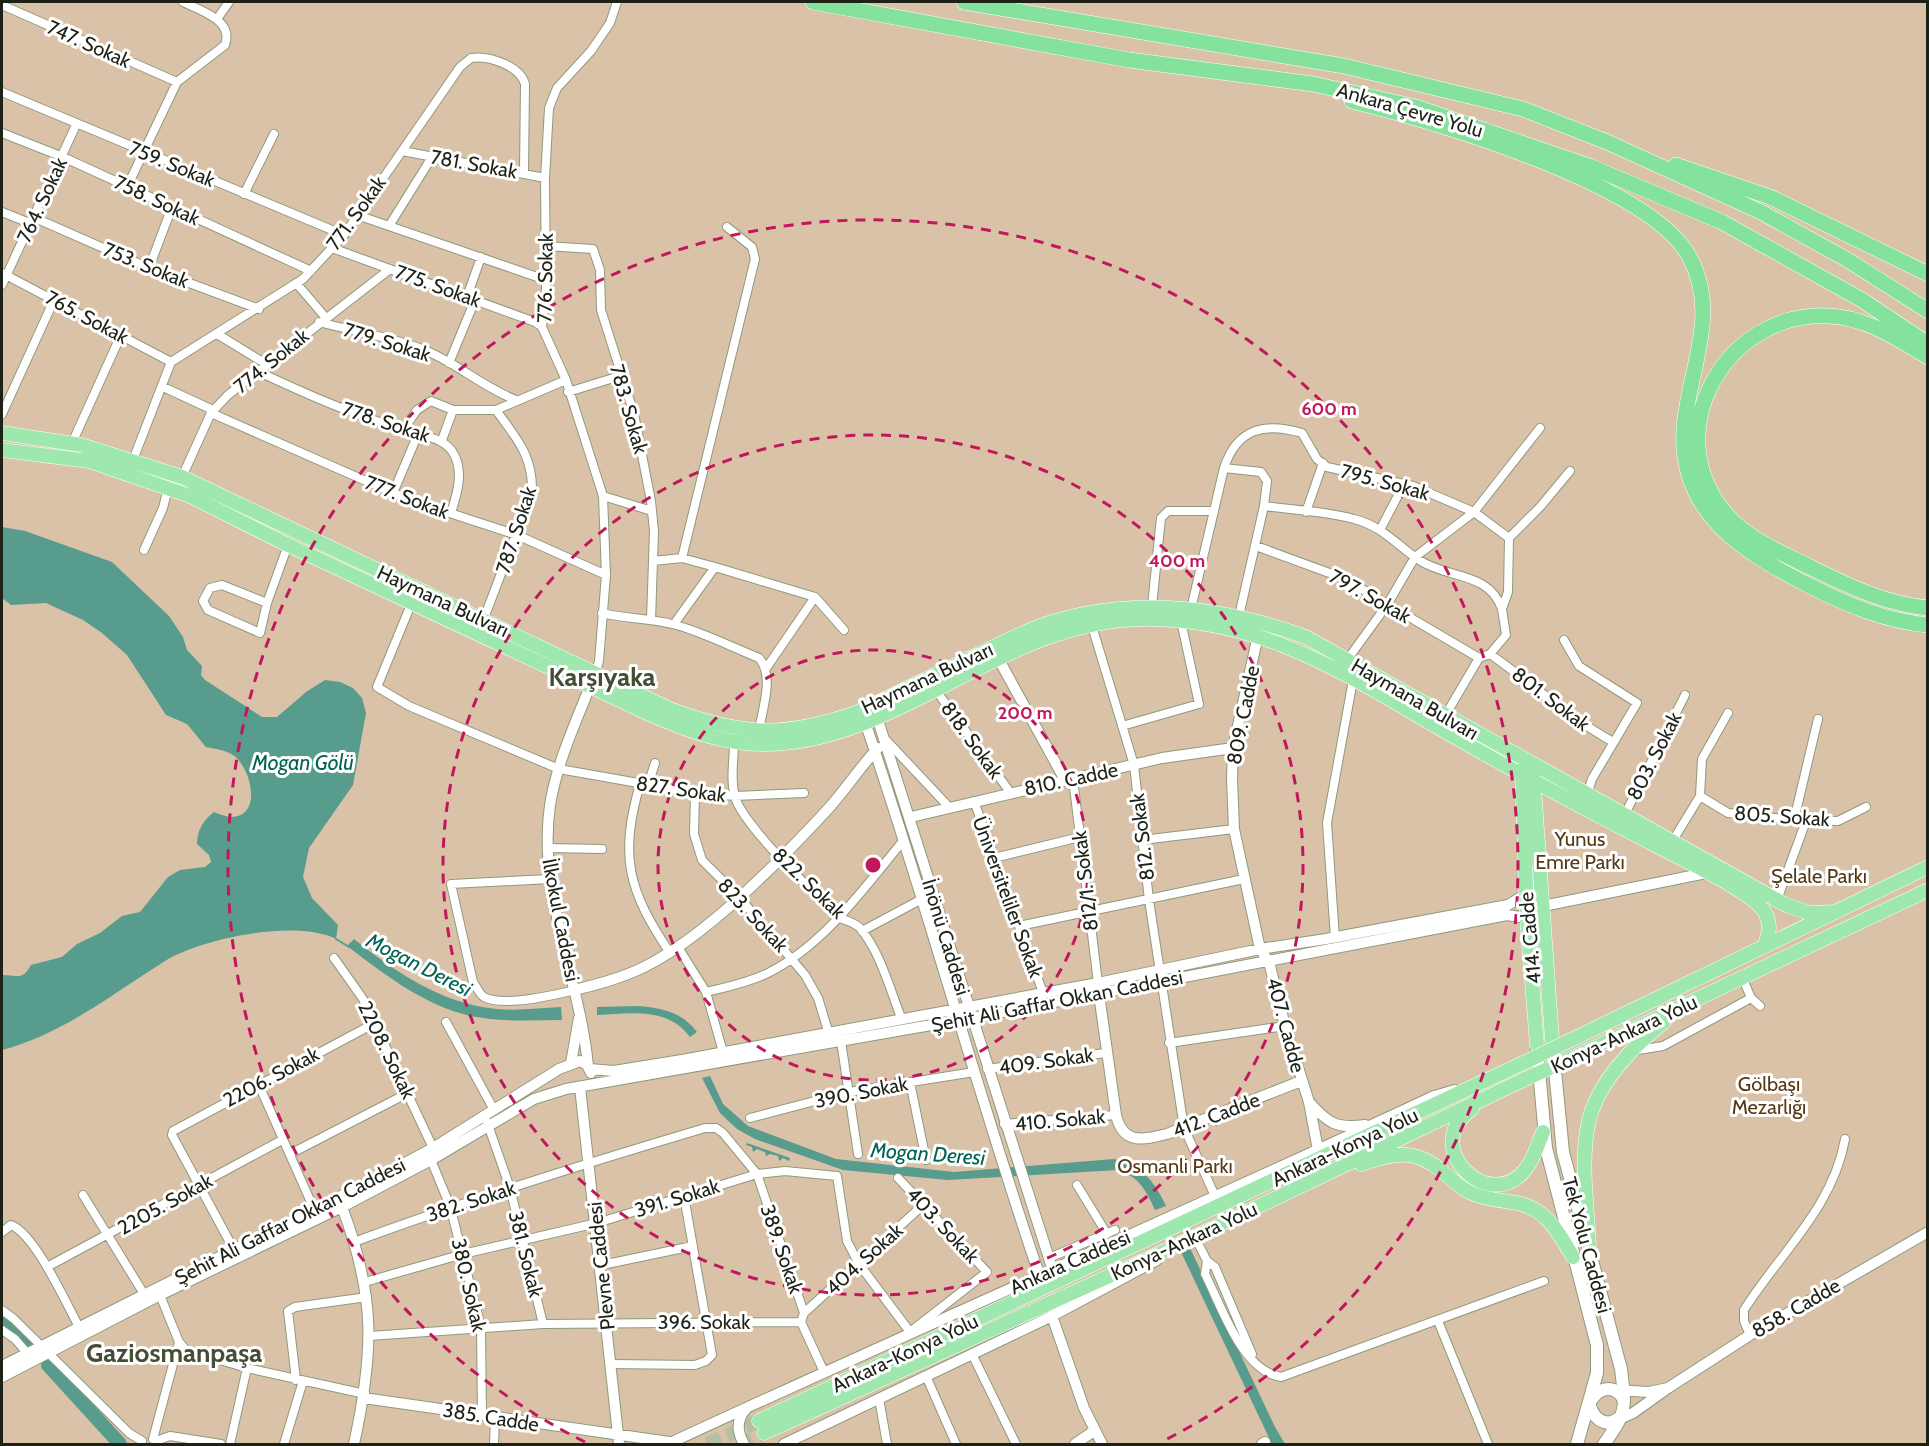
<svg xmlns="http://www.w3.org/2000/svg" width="1929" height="1446" viewBox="0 0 1929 1446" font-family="Cabin,sans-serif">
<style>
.green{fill:#d9c2a7}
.water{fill:#579c8c}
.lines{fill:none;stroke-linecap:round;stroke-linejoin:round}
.stream{stroke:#579c8c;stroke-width:2}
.river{stroke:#579c8c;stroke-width:14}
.trunk-tunnel{stroke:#b4bfa4;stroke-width:14;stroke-dasharray:14 7;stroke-linecap:butt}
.minor-casing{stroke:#8f9a7d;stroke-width:10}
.tertiary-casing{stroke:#8f9a7d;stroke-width:12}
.secondary-casing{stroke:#8f9a7d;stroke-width:14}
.trunk-casing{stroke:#fff;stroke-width:15}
.motorway-casing{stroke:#fff;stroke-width:16}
.minor{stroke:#fff;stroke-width:8}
.tertiary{stroke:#fff;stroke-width:10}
.secondary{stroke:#fff;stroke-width:12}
.trunk{stroke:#9ee8b0;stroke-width:14}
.motorway{stroke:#85e29c;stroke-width:15}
.trunk-bridge-casing{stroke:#fff;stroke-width:15;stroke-linecap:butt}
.trunk-bridge{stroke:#9ee8b0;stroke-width:14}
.ring{fill:none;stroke:#c2185b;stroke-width:3;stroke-dasharray:10 8}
.labels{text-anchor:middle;stroke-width:6;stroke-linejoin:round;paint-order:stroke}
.street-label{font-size:20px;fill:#1d2116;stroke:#fff}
.park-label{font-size:20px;fill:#543915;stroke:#fff}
.water-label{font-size:21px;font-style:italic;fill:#006454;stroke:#fff}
.district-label{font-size:26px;font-weight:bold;fill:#444e34;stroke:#fff}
.centre{fill:#c2185b;stroke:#fff;stroke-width:3}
.ring-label{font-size:18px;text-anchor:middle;font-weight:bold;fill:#c2185b;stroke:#fff;stroke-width:6;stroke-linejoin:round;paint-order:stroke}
</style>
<rect width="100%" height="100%" fill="#dae6c7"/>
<!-- green -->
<path class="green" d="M2,2H1927V1444H2Z"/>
<!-- water -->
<path class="water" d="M2,527L25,531L112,562L169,616L183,637L187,650L202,666L201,675L205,680L262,717H277L306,692L325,680L340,682L353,688L362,698L366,713L353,785L309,848L303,877L312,898L338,925L336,939C296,919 202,938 165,961C114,993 61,1035 2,1050V975C18,975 22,981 31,965L62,957L77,944L100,933L122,916L140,912L168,877L180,870L205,867L211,862L209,855L197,844C197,831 203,820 214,812C219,814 227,817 232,817C263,816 251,767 233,755C225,750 216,749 206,747L187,724L166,715L127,655L102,633L83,620L46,603L11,605L2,598Z
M354,939C395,972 442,1004 497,1009C518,1011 540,1008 561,1007L562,1020C536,1020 509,1022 483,1018C431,1011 388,977 347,946Z
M638,1006C662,1008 682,1012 697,1032L690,1037C668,1007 631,1013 597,1015V1007Z
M710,1076L723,1104L748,1126L836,1159L954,1172L1114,1159C1142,1165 1155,1182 1166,1206L1155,1210C1146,1190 1139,1177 1118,1170L948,1180L843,1170L755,1139L737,1129L720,1113L702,1078Z
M747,1143L790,1158L789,1161L783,1158L779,1161L778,1156L770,1154L766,1156L765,1152L757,1149L753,1152L752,1147L746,1145Z
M1190,1248L1275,1427L1285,1444H1272L1181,1252Z"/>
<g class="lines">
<!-- stream -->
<path class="stream" d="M336,939L349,947"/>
<!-- river -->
<path class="river" d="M2,1319L30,1344
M48,1365L120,1444"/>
<!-- trunk-tunnel -->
<path class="trunk-tunnel" d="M708,1444L759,1421
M739,1444L764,1433"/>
<!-- minor casing -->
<g class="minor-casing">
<path id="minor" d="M2,5L177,82
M217,19L229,2
M2,92L344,235
M2,133L63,157L311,271
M402,151L545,178
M127,187L177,82L225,45C234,20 201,11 183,2
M244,194L274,134
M2,212L32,224
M357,215L546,280
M35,218L149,268L259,309
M389,226L432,157
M546,246L593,249L600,270L601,310L634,414L651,501L654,531L651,620
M332,248L535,322L542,327
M149,268L172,207
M2,273L171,362
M297,284L326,318
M2,285L76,125
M467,297L481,257
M319,322C353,331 390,337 422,349C456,362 482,387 516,400
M217,334L266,364
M449,363L475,300
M257,371C308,395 358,417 412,432C427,437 442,438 452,451C465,470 457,494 451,513
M163,387L213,410
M568,392L620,376
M211,413L407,499L517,535L606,575
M2,414L54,300
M403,430L417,410L431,401L453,410
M442,440L453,410H496L566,380
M72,443L121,335
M133,460L171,362L303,279L344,235L460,67L471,58C489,55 520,66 525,84L524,172
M1224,468C1237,428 1265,422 1302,433L1317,459L1327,467L1413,486L1474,512L1540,428
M182,477L211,413L228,395L390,269
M393,493L418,434
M603,496L652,511
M1264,506C1293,510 1326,511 1354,519C1382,526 1397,545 1419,560C1447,579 1489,571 1502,609
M1306,512L1323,463
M1380,530L1404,484
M1256,546L1343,578L1479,658
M144,550L163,508L168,488
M682,558L755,259L752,247L727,227
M653,561L682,558L715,567
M815,597L844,630
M412,602L377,687L409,706L559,769L695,793L735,796L804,793
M267,603L222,585L210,588L203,601L208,610L260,633L267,603L288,545
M1152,606L1161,518L1168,511H1214
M1191,609L1224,468L1261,472L1267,481L1264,506L1239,616
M602,613C626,619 649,618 672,624C701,631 731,647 759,658C775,676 762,709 759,731
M483,621L532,492C533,455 516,438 496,410
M674,624L715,567L815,597L767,667
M1092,626L1134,765L1149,900L1184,1128L1215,1196
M1564,640L1579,666L1637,703L1592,779L1587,795
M1490,654C1531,683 1569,717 1613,742
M1347,660L1387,605L1415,557L1474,512L1509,538
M596,672L599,661L606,575L603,496L566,380L542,327L546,289L545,178L549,108L557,88L591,51L610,23L617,2
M935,689L1010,792
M1445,716L1479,658L1490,654L1506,635L1502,609L1508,592L1509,538L1540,507L1570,471
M1122,726L1199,704L1181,621
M886,740L949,807
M734,742C734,759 730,780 735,797C743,825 813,892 836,915C843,921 853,921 860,928C881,953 890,990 902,1020
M1073,779L1098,983
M640,784C619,857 628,890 670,953
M648,785L655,763
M695,793L694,834L702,860L739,897L805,975L818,998L829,1034
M1700,796L1728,813L1794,820L1838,821L1866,807
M974,801L1043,993
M1624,816L1685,695
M1794,820L1818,719
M1142,840L1234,829
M1672,842L1700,796L1702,759L1728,713
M548,848L602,849
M994,858L1080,837
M550,879L451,884L473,982C477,987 479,994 484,997C502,1007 555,995 575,990
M1777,900L1806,821
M1019,926L1244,879
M862,931L922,899
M1335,938L1327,823L1353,680
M678,947L706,992L723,1052
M334,958L363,999L433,1148
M706,992C726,987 748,983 768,973C824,945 864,888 903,841
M1751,998L1760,1006
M446,1022L494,1110
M841,1041L858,1154
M1169,1043L1285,1026
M1632,1051L1663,1046L1751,998L1743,979
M987,1069L1105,1053
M910,1082L926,1160
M258,1083L314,1209
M750,1118L849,1092L974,1072
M487,1122L510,1188L543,1324
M1004,1124L1116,1115
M290,1154L408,1093
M431,1160L450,1206L481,1328L482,1416
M1077,1185L1107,1234
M83,1195L144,1294
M2,1232L11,1225C35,1234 66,1303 79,1327
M1195,1237L1207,1261L1215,1267L1252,1354
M354,1242C470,1199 587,1163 705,1128H716L723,1133L757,1174L804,1313L801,1322L824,1372
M233,1248L172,1135L173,1131L375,1023
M1049,1258L1115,1230
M1207,1261L1205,1274C1222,1307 1242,1371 1281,1377L1544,1281
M602,1265L693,1246
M47,1267L282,1140
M365,1282L463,1254L597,1223L757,1174L785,1171L837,1176L847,1241L859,1264L910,1332L987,1272L898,1178
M2,1310L14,1319L129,1433L142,1441
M804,1313L923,1205
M1438,1321L1488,1444
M2,1330L15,1339L27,1353
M1750,1335L1744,1321V1310C1779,1254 1833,1208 1845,1139
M369,1336L543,1324L801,1322
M179,1342L186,1350L247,1368L365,1394
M972,1354L1016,1444
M611,1364L695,1365L706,1361L712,1355L684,1196
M926,1376L956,1444
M296,1380L288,1311L295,1307L367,1297
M879,1398L887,1444
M153,1439L179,1342L160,1295
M156,1441L170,1436L221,1444
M230,1444L247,1368
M284,1444L303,1381
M494,1444L495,1418"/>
</g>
<!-- tertiary casing -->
<g class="tertiary-casing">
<path id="tertiary" d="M1259,631L1233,748L1232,779L1234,829L1260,949L1269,962L1285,1026L1309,1102L1318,1150
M998,658L1065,780
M877,717L1053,1271
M865,722C928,906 977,1093 1040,1277
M911,817L1162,758L1233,748
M1543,906L1711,872
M1098,987L1116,1115C1123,1145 1143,1140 1167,1134L1301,1081
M575,990C598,984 622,978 644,967C706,937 781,860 828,809C846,789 860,767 878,748
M571,1063L579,1018
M588,1066C580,979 537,894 550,805C557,762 577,719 593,679
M590,1069L614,1071L682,1060L1098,983L1260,949L1326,939L1508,905L1526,894
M580,1087L619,1444
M1309,1102C1328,1123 1336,1129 1365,1125
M342,1207C376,1297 374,1352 354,1444
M1052,1316L1084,1408L1102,1444
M2,1366L385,1174L433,1148L559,1069L580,1061L587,1065L591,1073
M2,1377L160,1295L342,1207L431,1160L534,1099L566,1089L971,1018L1507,915L1527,918
M1668,1388L1750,1335L1928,1232
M364,1398L676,1443
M1615,1421L1633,1413L1668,1388L1649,1392L1615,1390
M668,1444C922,1326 1180,1215 1434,1096L1455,1090
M744,1444C737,1432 736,1420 746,1409
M784,1444L1052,1316L1157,1260
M1075,1444L1094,1431
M1262,1444L1265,1442"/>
</g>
<!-- secondary casing -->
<g class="secondary-casing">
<path id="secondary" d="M1552,1040L1563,1152L1621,1369C1626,1409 1627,1412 1604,1444
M1537,1048L1546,1148L1597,1345V1373L1577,1444
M1592,1399C1601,1386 1616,1385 1624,1400
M1590,1406C1595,1422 1610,1429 1622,1415"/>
</g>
<!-- trunk casing -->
<g class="trunk-casing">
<path id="trunk" d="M2,433L81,445L182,477L670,709C742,736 785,738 858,712C899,692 940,672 981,653C1004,642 1027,630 1052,622C1137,596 1223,607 1306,637L1786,905L1810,913L1835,912
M2,450L89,461L190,496L288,545L647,713C684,729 722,744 762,744C895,746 1003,620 1143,619C1271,618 1355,681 1462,741C1526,778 1591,812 1657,846C1680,858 1751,891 1764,911C1772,924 1769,934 1764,947
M1522,770L1527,918L1537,1045
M1533,775L1552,1039
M1571,1040L1928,867
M1574,1057L1928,890
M1472,1109C1418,1146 1489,1215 1525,1170C1534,1159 1538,1144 1543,1132
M1361,1164C1394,1154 1413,1147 1442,1171C1452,1179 1460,1188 1471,1193C1484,1199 1497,1200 1511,1202C1545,1206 1557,1230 1573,1257
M1589,1245C1587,1205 1580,1159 1589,1120C1599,1081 1633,1046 1664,1022
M759,1421L1521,1064
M764,1433L1173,1247L1521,1081"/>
</g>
<!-- motorway casing -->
<g class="motorway-casing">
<path id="motorway" d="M813,2L1129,60L1313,84L1416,107L1589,166L1722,222L1862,300L1928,344
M964,2L1344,66L1523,109L1607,142L1761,212L1846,259L1928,311
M1352,101C1433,121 1648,183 1689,256C1721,314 1688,370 1684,429C1679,513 1742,551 1808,585C1845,604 1885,621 1928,625
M1676,165L1770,197L1928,274
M1928,357C1896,338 1866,317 1828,316C1724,311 1656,435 1727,515C1749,540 1782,553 1812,568C1848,586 1886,604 1928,608"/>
</g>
<!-- minor -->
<use href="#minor" class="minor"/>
<!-- tertiary -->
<use href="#tertiary" class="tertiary"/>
<!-- secondary -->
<use href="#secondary" class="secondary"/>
<!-- trunk -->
<use href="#trunk" class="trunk"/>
<!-- motorway -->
<use href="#motorway" class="motorway"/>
<!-- trunk-bridge casing -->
<g class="trunk-bridge-casing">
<path id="trunk-bridge" d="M1521,1064L1571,1040
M1521,1081L1574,1057"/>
</g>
<!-- trunk-bridge -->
<use href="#trunk-bridge" class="trunk-bridge"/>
</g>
<!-- distance rings -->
<g class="ring">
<circle cx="873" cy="865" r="215"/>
<circle cx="873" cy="865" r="430"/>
<path d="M585 1442A645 645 0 1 1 1161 1442"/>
</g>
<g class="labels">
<!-- street labels -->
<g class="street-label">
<text transform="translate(89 44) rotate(24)" y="7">747. Sokak</text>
<text transform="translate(1410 110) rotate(16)" y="7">Ankara Çevre Yolu</text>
<text transform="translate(172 164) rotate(22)" y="7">759. Sokak</text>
<text transform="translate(474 164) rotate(10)" y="7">781. Sokak</text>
<text transform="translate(42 200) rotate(-65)" y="7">764. Sokak</text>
<text transform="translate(157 200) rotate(25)" y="7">758. Sokak</text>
<text transform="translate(356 213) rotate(-54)" y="7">771. Sokak</text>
<text transform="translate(146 265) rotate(22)" y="7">753. Sokak</text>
<text transform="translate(545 278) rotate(-89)" y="7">776. Sokak</text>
<text transform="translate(438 286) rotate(20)" y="7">775. Sokak</text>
<text transform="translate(87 317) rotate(28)" y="7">765. Sokak</text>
<text transform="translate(387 342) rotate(17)" y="7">779. Sokak</text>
<text transform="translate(271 361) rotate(-39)" y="7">774. Sokak</text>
<text transform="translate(629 409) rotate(74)" y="7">783. Sokak</text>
<text transform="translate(386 422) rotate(18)" y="7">778. Sokak</text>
<text transform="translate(1385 482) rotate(15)" y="7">795. Sokak</text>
<text transform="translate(407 497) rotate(21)" y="7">777. Sokak</text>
<text transform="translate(516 530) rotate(-72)" y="7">787. Sokak</text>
<text transform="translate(1370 596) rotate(29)" y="7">797. Sokak</text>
<text transform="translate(443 601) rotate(25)" y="7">Haymana Bulvarı</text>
<text transform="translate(927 678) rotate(-25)" y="7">Haymana Bulvarı</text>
<text transform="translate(1415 699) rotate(30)" y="7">Haymana Bulvarı</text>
<text transform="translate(1551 699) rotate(37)" y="7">801. Sokak</text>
<text transform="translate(1243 715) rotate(-79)" y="7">809. Cadde</text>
<text transform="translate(972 740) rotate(54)" y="7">818. Sokak</text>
<text transform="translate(1654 756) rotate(-63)" y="7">803. Sokak</text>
<text transform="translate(1071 779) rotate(-12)" y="7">810. Cadde</text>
<text transform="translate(681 789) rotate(8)" y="7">827. Sokak</text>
<text transform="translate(1782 816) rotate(4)" y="7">805. Sokak</text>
<text transform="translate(1142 837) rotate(-97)" y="7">812. Sokak</text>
<text transform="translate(1085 881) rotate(-97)" y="7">812/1. Sokak</text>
<text transform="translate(809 883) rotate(44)" y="7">822. Sokak</text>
<text transform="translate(1008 897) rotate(70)" y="7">Üniversiteliler Sokak</text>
<text transform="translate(753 915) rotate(47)" y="7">823. Sokak</text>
<text transform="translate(561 920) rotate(79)" y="7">İlkokul Caddesi</text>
<text transform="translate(946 937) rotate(73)" y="7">İnönü Caddesi</text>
<text transform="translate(1530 938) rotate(-95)" y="7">414. Cadde</text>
<text transform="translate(1057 1001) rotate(-11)" y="7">Şehit Ali Gaffar Okkan Caddesi</text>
<text transform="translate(1286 1025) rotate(75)" y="7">407. Cadde</text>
<text transform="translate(1624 1034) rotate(-25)" y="7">Konya-Ankara Yolu</text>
<text transform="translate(387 1050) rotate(64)" y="7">2208. Sokak</text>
<text transform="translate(1046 1061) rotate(-8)" y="7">409. Sokak</text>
<text transform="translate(271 1077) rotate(-28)" y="7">2206. Sokak</text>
<text transform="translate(861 1092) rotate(-11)" y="7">390. Sokak</text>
<text transform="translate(1216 1115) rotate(-21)" y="7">412. Cadde</text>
<text transform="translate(1060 1120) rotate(-5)" y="7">410. Sokak</text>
<text transform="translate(1345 1147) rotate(-25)" y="7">Ankara-Konya Yolu</text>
<text transform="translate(677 1198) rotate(-17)" y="7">391. Sokak</text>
<text transform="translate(471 1201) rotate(-18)" y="7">382. Sokak</text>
<text transform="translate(165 1204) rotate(-29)" y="7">2205. Sokak</text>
<text transform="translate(290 1221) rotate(-27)" y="7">Şehit Ali Gaffar Okkan Caddesi</text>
<text transform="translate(943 1225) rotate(47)" y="7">403. Sokak</text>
<text transform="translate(1184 1241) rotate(-25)" y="7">Konya-Ankara Yolu</text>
<text transform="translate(1587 1245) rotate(75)" y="7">Tek Yolu Caddesi</text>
<text transform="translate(782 1249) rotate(71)" y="7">389. Sokak</text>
<text transform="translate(526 1254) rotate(76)" y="7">381. Sokak</text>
<text transform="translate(864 1259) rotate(-42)" y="7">404. Sokak</text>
<text transform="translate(1070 1262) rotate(-24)" y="7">Ankara Caddesi</text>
<text transform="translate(601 1266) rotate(-96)" y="7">Plevne Caddesi</text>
<text transform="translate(469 1285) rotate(77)" y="7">380. Sokak</text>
<text transform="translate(1796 1308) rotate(-30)" y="7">858. Cadde</text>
<text x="704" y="1329">396. Sokak</text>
<text transform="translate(905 1353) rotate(-25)" y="7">Ankara-Konya Yolu</text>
<text transform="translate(491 1417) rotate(9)" y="7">385. Cadde</text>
</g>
<!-- park labels -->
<g class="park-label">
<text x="1580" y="846">Yunus<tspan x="1580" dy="23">Emre Parkı</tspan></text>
<text x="1819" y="883">Şelale Parkı</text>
<text x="1769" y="1091">Gölbaşı<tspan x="1769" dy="23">Mezarlığı</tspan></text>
<text x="1175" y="1173">Osmanlı Parkı</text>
</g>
<!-- water labels -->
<g class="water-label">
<text x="303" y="770">Mogan Gölü</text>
<text transform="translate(419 965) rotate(27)" y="7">Mogan Deresi</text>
<text transform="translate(928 1154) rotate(4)" y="7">Mogan Deresi</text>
</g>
<!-- district labels -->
<g class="district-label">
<text x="602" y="686">Karşıyaka</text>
<text x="174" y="1362">Gaziosmanpaşa</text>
</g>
</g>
<circle cx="873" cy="865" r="9" class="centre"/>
<g class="ring-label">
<text x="1329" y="415">600 m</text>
<text x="1177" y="567">400 m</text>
<text x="1025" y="719">200 m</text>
</g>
<!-- border -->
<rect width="1929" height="1446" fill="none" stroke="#1d2116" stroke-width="6"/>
</svg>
